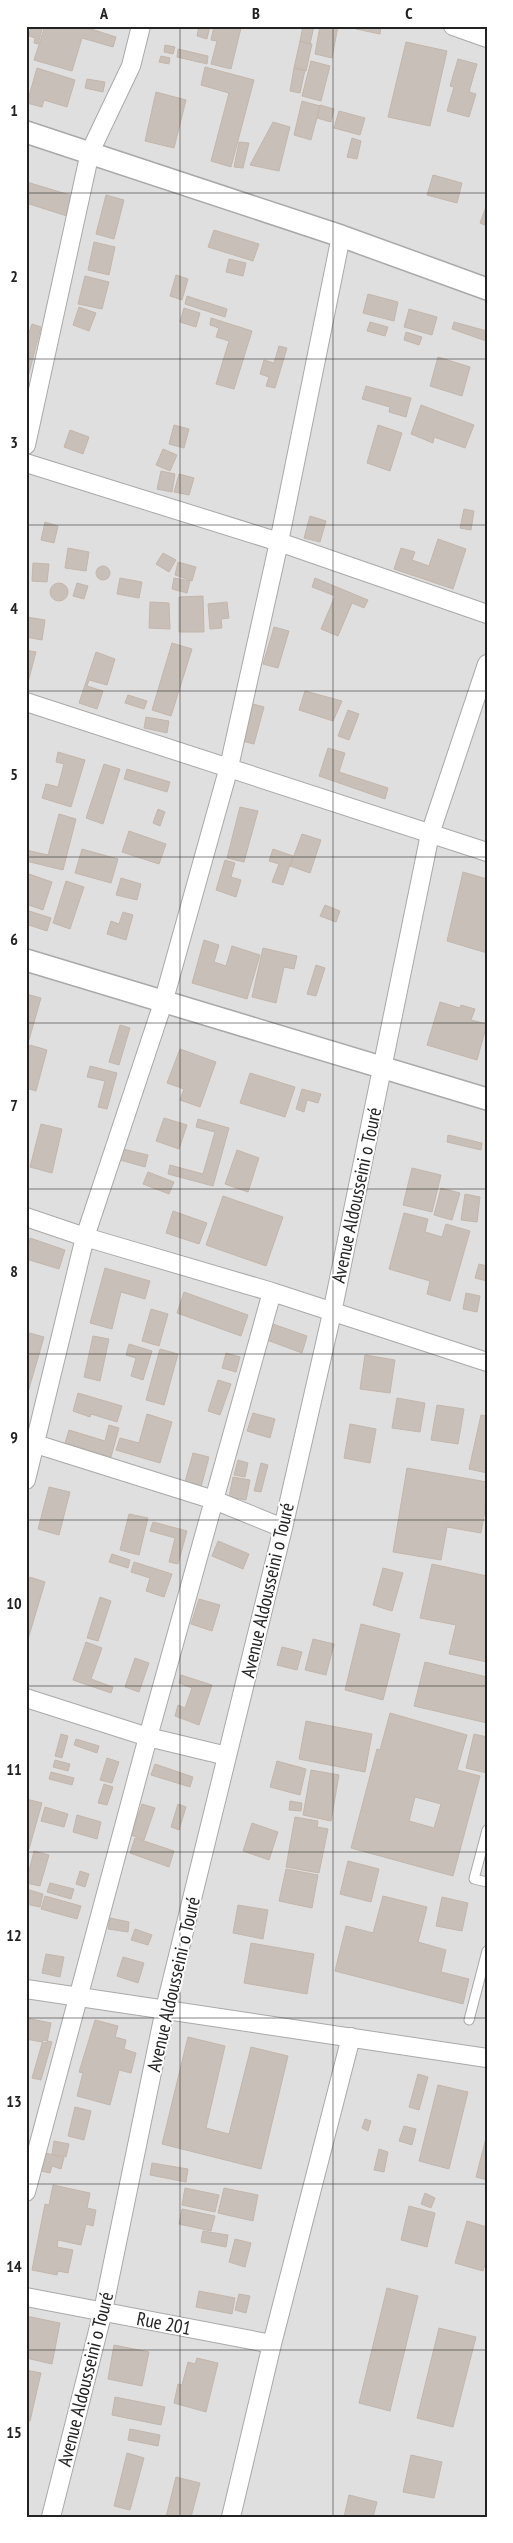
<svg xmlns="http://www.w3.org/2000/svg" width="513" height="2543" viewBox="0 0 513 2543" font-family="'PT Sans Narrow',sans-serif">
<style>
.residential{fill:#e0dfdf}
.building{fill:#c7bfb8;stroke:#c4b6ab;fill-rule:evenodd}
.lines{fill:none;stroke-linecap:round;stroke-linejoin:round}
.service-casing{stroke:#a9a9a9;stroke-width:11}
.minor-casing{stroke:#a9a9a9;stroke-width:20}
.tertiary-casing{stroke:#a9a9a9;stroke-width:24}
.service{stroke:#fff;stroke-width:9}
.minor{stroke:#fff;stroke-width:18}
.tertiary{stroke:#fff;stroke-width:21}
.grid{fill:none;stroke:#222;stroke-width:1;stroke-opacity:0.55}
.labels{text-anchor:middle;stroke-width:4;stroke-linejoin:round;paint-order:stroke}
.street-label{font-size:19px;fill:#222;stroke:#fff}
.neatline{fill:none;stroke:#222;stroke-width:2}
.grid-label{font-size:16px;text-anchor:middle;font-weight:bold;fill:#222}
</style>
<rect width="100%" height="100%" fill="#f2efe9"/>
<!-- residential -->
<path class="residential" d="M26,26H487V2517H26Z"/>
<!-- building -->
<path class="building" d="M31,26H43L38,44L34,43L35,38L29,36Z
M45,26H82L116,37L113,47L82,38L72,71L34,60Z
M199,26H210L207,39L197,36Z
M214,26L241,28L231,69L211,64L217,41L211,40Z
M303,26H314L310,44L300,41Z
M320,26H338L332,58L315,54Z
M356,26H381L380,34L356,29Z
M300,41L312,44L306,71L294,68Z
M406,42L447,51L430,126L388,117Z
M165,45L175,47L173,54L164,52Z
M178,49L208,56L207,64L177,57Z
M161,56L170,58L169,64L159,62Z
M458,59L477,64L469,92L476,94L469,117L447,111L454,87L450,86Z
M311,61L330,66L321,101L302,96Z
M205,67L254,80L231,167L211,161L229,93L201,85Z
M37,68L75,80L67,107L44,100L42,107L27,103Z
M294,68L305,70L300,93L290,91Z
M87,79L105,82L103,92L85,88Z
M156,92L186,100L174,148L145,141Z
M302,101L320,106L311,140L294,135Z
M320,105L334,109L331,122L317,118Z
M339,111L365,118L360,135L334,128Z
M273,122L290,127L279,171L250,165Z
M352,138L361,141L357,159L347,157Z
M239,142L249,143L243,168L234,167Z
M433,175L462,183L457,203L427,195Z
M27,182L73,196L67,216L26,203Z
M106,195L124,200L114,239L96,234Z
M487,204V226L480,223Z
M214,230L259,244L253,261L208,247Z
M94,242L115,247L109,275L88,270Z
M229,259L246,263L243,276L226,272Z
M176,275L188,279L182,300L170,296Z
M85,276L109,282L102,309L78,304Z
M368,294L398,302L394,321L363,313Z
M187,296L227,309L225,317L185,304Z
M79,307L96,313L89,331L73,325Z
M184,308L200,313L196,327L180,322Z
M409,309L437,317L432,335L404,327Z
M211,318L252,331L234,389L216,384L229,341L216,337L219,328L210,325Z
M370,322L388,327L385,336L367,331Z
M454,322L487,331L486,341L452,329Z
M32,324L41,327L28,377H26V341Z
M406,332L422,337L419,345L404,340Z
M279,346L287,348L275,388L266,386L269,377L260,374L264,360L274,363Z
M438,357L470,367L462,396L430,386Z
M366,386L411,398L406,417L389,412L390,407L362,399Z
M421,405L474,425L465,448L434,437L433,443L411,434Z
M174,425L189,429L184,448L169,444Z
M378,425L402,433L390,471L367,463Z
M70,430L89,437L83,454L64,447Z
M163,449L177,455L170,471L156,465Z
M161,471L175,474L172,492L157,489Z
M179,474L194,478L189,495L174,492Z
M464,509L474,511L471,530L460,528Z
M310,516L326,521L320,542L304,538Z
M45,522L58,526L54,543L41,540Z
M438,539L466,549L453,589L394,569L401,548L415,552L412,560L429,566Z
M68,548L89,552L86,571L65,568Z
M163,553L176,560L169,572L156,564Z
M178,562L196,567L192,581L175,575Z
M33,563L49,564L47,582L32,581Z
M96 573a7 7 0 1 1 14 0a7 7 0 1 1-14 0Z
M120,578L142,582L139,598L117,594Z
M174,578L190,581L187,593L172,589Z
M315,578L368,600L364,608L352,603L338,636L321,629L335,596L312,587Z
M77,583L88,586L84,599L73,596Z
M50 592a9 9 0 1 1 18 0a9 9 0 1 1-18 0Z
M203,596L204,632H179V597Z
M150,602L169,603L170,629L149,628Z
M227,602L229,618L221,619L222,628L210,629L208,604Z
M27,617L45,620L42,640L26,637Z
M274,627L289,631L278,668L263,664Z
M172,643L192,649L171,716L152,710Z
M26,650L36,652L27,686H26Z
M96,652L115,659L107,685L89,680L87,686L103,691L97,709L79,703Z
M305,691L342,701L333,721L299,710Z
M128,695L147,701L144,709L125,703Z
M239,700L264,707L254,744L230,738Z
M348,710L359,714L349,740L338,736Z
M146,717L169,721L167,733L144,728Z
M328,748L345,753L339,772L388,788L385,799L319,776Z
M58,752L85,760L71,807L42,798L46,784L58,787L64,764L56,762Z
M104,764L120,769L103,824L86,818Z
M127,769L170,782L167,792L124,779Z
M240,807L258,811L244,862L227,858Z
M158,809L165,812L160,826L153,823Z
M59,814L76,819L63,870L26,861V850L48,855Z
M129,831L166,844L159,864L122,852Z
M302,834L321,840L310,873L290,866Z
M82,849L118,859L111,883L75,873Z
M273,849L293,856L283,885L272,882L279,864L269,861Z
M225,860L235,863L231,877L241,880L236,897L216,890Z
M463,872L487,879V953L447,941Z
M26,873L52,882L43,910L26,904Z
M121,878L141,884L137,900L116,895Z
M66,881L84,887L70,929L53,923Z
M325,905L340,911L336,922L320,916Z
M26,910L51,918L47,931L26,924Z
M123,912L133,915L126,940L107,934L111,921L119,924Z
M204,940L219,945L214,962L226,966L232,946L260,955L247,999L192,983Z
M263,948L297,956L294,969L284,967L276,1003L252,997Z
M316,965L325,968L316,996L307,994Z
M26,994L41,998L29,1040L26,1039V1013L29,1003H26Z
M440,1002L460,1008L461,1005L475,1009L471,1020L487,1024L477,1060L427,1045Z
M120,1025L130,1028L119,1065L109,1062Z
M30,1045L47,1050L36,1091L26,1088V1060Z
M180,1049L216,1062L200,1107L180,1100L184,1089L167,1083Z
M90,1066L117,1073L107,1109L98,1107L105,1081L87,1077Z
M250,1073L295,1087L285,1117L240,1103Z
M302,1089L321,1094L318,1103L307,1100L304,1112L296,1109Z
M164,1118L187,1125L179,1149L156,1141Z
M198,1119L229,1128L213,1186L168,1174L170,1165L203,1174L215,1132L196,1127Z
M41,1124L62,1129L52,1173L30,1167Z
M448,1135L482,1143L481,1150L447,1142Z
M123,1149L148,1155L145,1167L120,1160Z
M237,1150L259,1158L248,1192L225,1184Z
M412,1168L441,1175L432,1212L403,1205Z
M148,1172L174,1182L169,1194L143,1184Z
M441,1188L460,1193L452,1220L434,1215Z
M465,1194L480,1197L477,1222L461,1220Z
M223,1196L283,1217L266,1266L206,1245Z
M173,1211L207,1223L199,1244L166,1233Z
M404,1213L428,1219L425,1232L442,1237L446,1224L470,1231L450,1301L427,1294L430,1281L389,1269Z
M30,1238L65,1250L59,1269L26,1259Z
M479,1264L487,1266V1281L475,1278Z
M105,1268L150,1281L145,1299L121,1292L112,1329L90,1323Z
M184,1292L248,1315L241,1336L177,1313Z
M466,1293L480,1296L477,1312L463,1309Z
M151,1309L168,1314L159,1346L142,1341Z
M273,1324L307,1336L302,1353L267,1340Z
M26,1332L44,1337L26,1399Z
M93,1336L109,1339L100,1381L84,1377Z
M129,1344L152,1351L143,1380L131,1376L136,1358L126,1355Z
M160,1349L178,1354L164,1405L146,1400Z
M226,1353L240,1357L236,1372L222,1368Z
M365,1355L395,1360L390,1393L360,1389Z
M218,1380L231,1384L220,1415L208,1411Z
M78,1393L122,1406L117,1422L91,1414L90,1417L73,1411Z
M397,1398L425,1403L420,1432L392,1428Z
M437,1405L464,1409L458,1444L431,1440Z
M253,1413L275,1419L270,1438L247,1431Z
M147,1414L172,1422L160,1463L116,1450L120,1438L139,1443Z
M481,1415L487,1416V1473L469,1469Z
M350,1424L376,1429L370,1463L344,1458Z
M109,1425L119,1428L111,1457L65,1443L69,1430L105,1441Z
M193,1453L209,1457L201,1487L185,1482Z
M238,1460L248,1463L245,1477L234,1475Z
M261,1463L268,1465L261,1492L254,1491Z
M407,1468L487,1482V1499L481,1533L447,1527L441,1560L393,1552Z
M233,1477L250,1480L246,1500L229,1497Z
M49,1487L70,1492L59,1535L38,1529Z
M129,1514L148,1518L139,1555L120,1550Z
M153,1522L187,1531L178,1564L169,1562L175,1538L150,1531Z
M218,1541L249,1554L243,1569L212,1556Z
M112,1554L130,1560L128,1568L109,1562Z
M134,1562L172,1574L164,1597L146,1591L150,1578L131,1572Z
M432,1564L487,1576V1662L449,1654L456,1625L420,1618Z
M383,1568L403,1573L392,1611L373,1605Z
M30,1577L45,1582L26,1646V1588Z
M100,1597L111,1601L98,1641L87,1638Z
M199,1599L220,1605L212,1631L191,1624Z
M361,1624L400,1634L383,1700L345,1690Z
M313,1639L334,1644L326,1675L305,1670Z
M86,1642L102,1648L91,1679L113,1687L111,1693L73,1680Z
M282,1647L302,1652L297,1670L277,1665Z
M135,1658L149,1663L139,1692L125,1687Z
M425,1662L487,1677V1723L414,1706Z
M181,1675L212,1685L199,1725L175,1716L178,1705L185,1708L192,1688L179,1683Z
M390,1713L467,1735L457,1770L480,1776L453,1876L351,1848L377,1749L380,1750ZM415,1797L441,1804L434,1828L409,1821Z
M306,1721L372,1734L365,1772L299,1759Z
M61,1734L68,1736L62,1758L55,1756Z
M474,1734L487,1737V1773L466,1768Z
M76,1739L99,1746L97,1753L74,1745Z
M107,1758L119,1762L112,1783L100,1780Z
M55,1760L70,1764L68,1771L53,1767Z
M277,1761L306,1769L300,1795L270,1787Z
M155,1764L193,1777L190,1787L151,1775Z
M311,1770L339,1775L331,1821L303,1815Z
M51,1772L74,1778L72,1785L49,1779Z
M104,1784L113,1787L107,1805L98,1803Z
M26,1799L42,1803L29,1849L26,1848Z
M290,1801L302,1803L301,1811L289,1810Z
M142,1804L155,1808L144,1840L131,1835Z
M178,1804L186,1807L179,1830L171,1827Z
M45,1807L68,1814L64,1827L41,1821Z
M77,1815L101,1822L97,1839L73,1832Z
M295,1817L318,1821L317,1827L328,1829L319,1873L286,1867Z
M252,1823L278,1832L269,1860L243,1851Z
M135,1838L174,1851L169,1867L130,1853Z
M34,1851L49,1855L40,1886L26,1883Z
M348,1861L379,1869L371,1902L340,1894Z
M286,1869L318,1875L312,1908L279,1901Z
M80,1871L89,1874L85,1887L76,1884Z
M50,1883L74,1889L71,1899L47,1892Z
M26,1889L43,1894L40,1907L26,1904Z
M45,1896L81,1906L77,1919L41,1909Z
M383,1896L427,1907L418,1942L446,1950L441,1972L469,1979L463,2004L335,1971L346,1926L373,1933Z
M442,1897L468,1903L462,1931L436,1926Z
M238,1905L268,1910L263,1939L233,1933Z
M110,1918L129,1922L128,1932L108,1929Z
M135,1929L152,1935L148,1945L131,1940Z
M251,1943L314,1954L307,1994L244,1983Z
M46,1954L64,1957L60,1977L42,1973Z
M123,1957L144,1963L138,1983L117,1976Z
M26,2018L51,2023L47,2043L26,2039Z
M95,2020L118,2026L115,2037L126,2040L124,2049L136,2053L131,2073L119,2070L110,2105L77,2096L83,2073L79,2072Z
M188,2037L225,2046L206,2128L229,2134L251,2047L288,2056L261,2169L162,2144Z
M43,2040L52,2042L41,2080L32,2078Z
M418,2074L428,2077L419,2110L409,2107Z
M438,2085L468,2092L449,2169L419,2161Z
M75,2107L91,2111L84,2140L68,2136Z
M365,2119L371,2121L368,2131L362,2128Z
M404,2126L416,2129L412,2145L399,2141Z
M487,2134V2180L476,2177Z
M54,2141L69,2144L66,2157L52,2154Z
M379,2149L388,2152L384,2172L374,2170Z
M46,2153L64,2158L61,2169L52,2166L50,2173L41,2171Z
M152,2163L188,2169L186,2182L150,2175Z
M53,2185L90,2193L87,2208L96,2210L93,2226L86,2224L81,2245L58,2240L57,2247L73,2250L68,2273L58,2271L57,2275L32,2270L45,2204L49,2205Z
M185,2188L219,2195L215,2212L182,2205Z
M224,2188L258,2195L253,2221L218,2213Z
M425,2193L435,2198L431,2208L421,2204Z
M409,2206L435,2213L427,2247L401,2240Z
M182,2209L215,2216L211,2231L179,2224Z
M467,2221L487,2227V2258L483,2271L455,2263Z
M203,2231L228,2235L226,2247L201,2242Z
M235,2239L251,2243L245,2267L229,2262Z
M387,2288L418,2296L390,2411L359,2403Z
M199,2291L235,2298L232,2314L196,2307Z
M239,2294L250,2296L246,2313L235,2310Z
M26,2316L60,2323L52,2364L26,2358Z
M439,2328L476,2337L453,2427L417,2418Z
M114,2345L149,2352L142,2386L108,2379Z
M197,2358L218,2363L206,2412L174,2403L178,2384L182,2385L188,2362L195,2364Z
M26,2370L41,2373L30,2421L26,2420Z
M115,2397L165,2407L161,2425L112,2415Z
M130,2429L160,2435L158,2446L128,2440Z
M127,2453L144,2458L130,2510L114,2506Z
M411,2455L442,2462L434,2498L403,2492Z
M176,2477L200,2483L191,2517H166Z
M349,2495L377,2502L373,2517H344Z"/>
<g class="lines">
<!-- service casing -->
<g class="service-casing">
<path id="service" d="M487,1830L474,1879L487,1882
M469,2020L487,1951"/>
</g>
<!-- minor casing -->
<g class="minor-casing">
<path id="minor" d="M453,26L487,38
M26,445L90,152L131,66L141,26
M26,463L279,542L487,614
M26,702L487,852
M26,1217L85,1237L272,1292L487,1362
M26,1441L214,1500L283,1528
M26,1480L85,1237L163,1003L229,767L279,542L341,236
M26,1698L148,1737L227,1756
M26,1989L487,2058
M26,2192L148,1737L272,1292
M26,2297L272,2344
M51,2517L103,2311L165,2009L283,1528L332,1313L430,834L487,664
M231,2517L272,2344L351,2037"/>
</g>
<!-- tertiary casing -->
<g class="tertiary-casing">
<path id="tertiary" d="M26,132L341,236L487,289
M26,960L487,1099"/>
</g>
<!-- service -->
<use href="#service" class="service"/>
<!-- minor -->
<use href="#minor" class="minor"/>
<!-- tertiary -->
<use href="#tertiary" class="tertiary"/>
</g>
<!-- grid -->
<path class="grid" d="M180,26V2517M333,26V2517M26,193H487M26,359H487M26,525H487M26,691H487M26,857H487M26,1023H487M26,1189H487M26,1354H487M26,1520H487M26,1686H487M26,1852H487M26,2018H487M26,2184H487M26,2350H487"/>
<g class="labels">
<!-- street labels -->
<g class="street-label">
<text transform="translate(356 1195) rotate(-78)" y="7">Avenue Aldousseini o Touré</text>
<text transform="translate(267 1590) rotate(-77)" y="7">Avenue Aldousseini o Touré</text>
<text transform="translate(173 1984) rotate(-77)" y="7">Avenue Aldousseini o Touré</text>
<text transform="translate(164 2323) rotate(11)" y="7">Rue 201</text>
<text transform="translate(85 2379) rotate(-76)" y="7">Avenue Aldousseini o Touré</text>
</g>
</g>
<!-- border -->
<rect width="513" height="2543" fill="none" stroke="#ffffff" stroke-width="55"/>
<rect x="28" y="28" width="458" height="2488" class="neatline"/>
<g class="grid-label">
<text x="104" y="19">A</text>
<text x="256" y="19">B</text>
<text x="409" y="19">C</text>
<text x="14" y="116">1</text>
<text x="14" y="282">2</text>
<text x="14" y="448">3</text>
<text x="14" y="614">4</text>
<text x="14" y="780">5</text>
<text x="14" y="945">6</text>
<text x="14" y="1111">7</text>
<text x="14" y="1277">8</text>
<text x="14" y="1443">9</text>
<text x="14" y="1609">10</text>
<text x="14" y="1775">11</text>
<text x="14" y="1941">12</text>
<text x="14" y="2107">13</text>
<text x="14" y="2272">14</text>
<text x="14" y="2438">15</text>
</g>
</svg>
